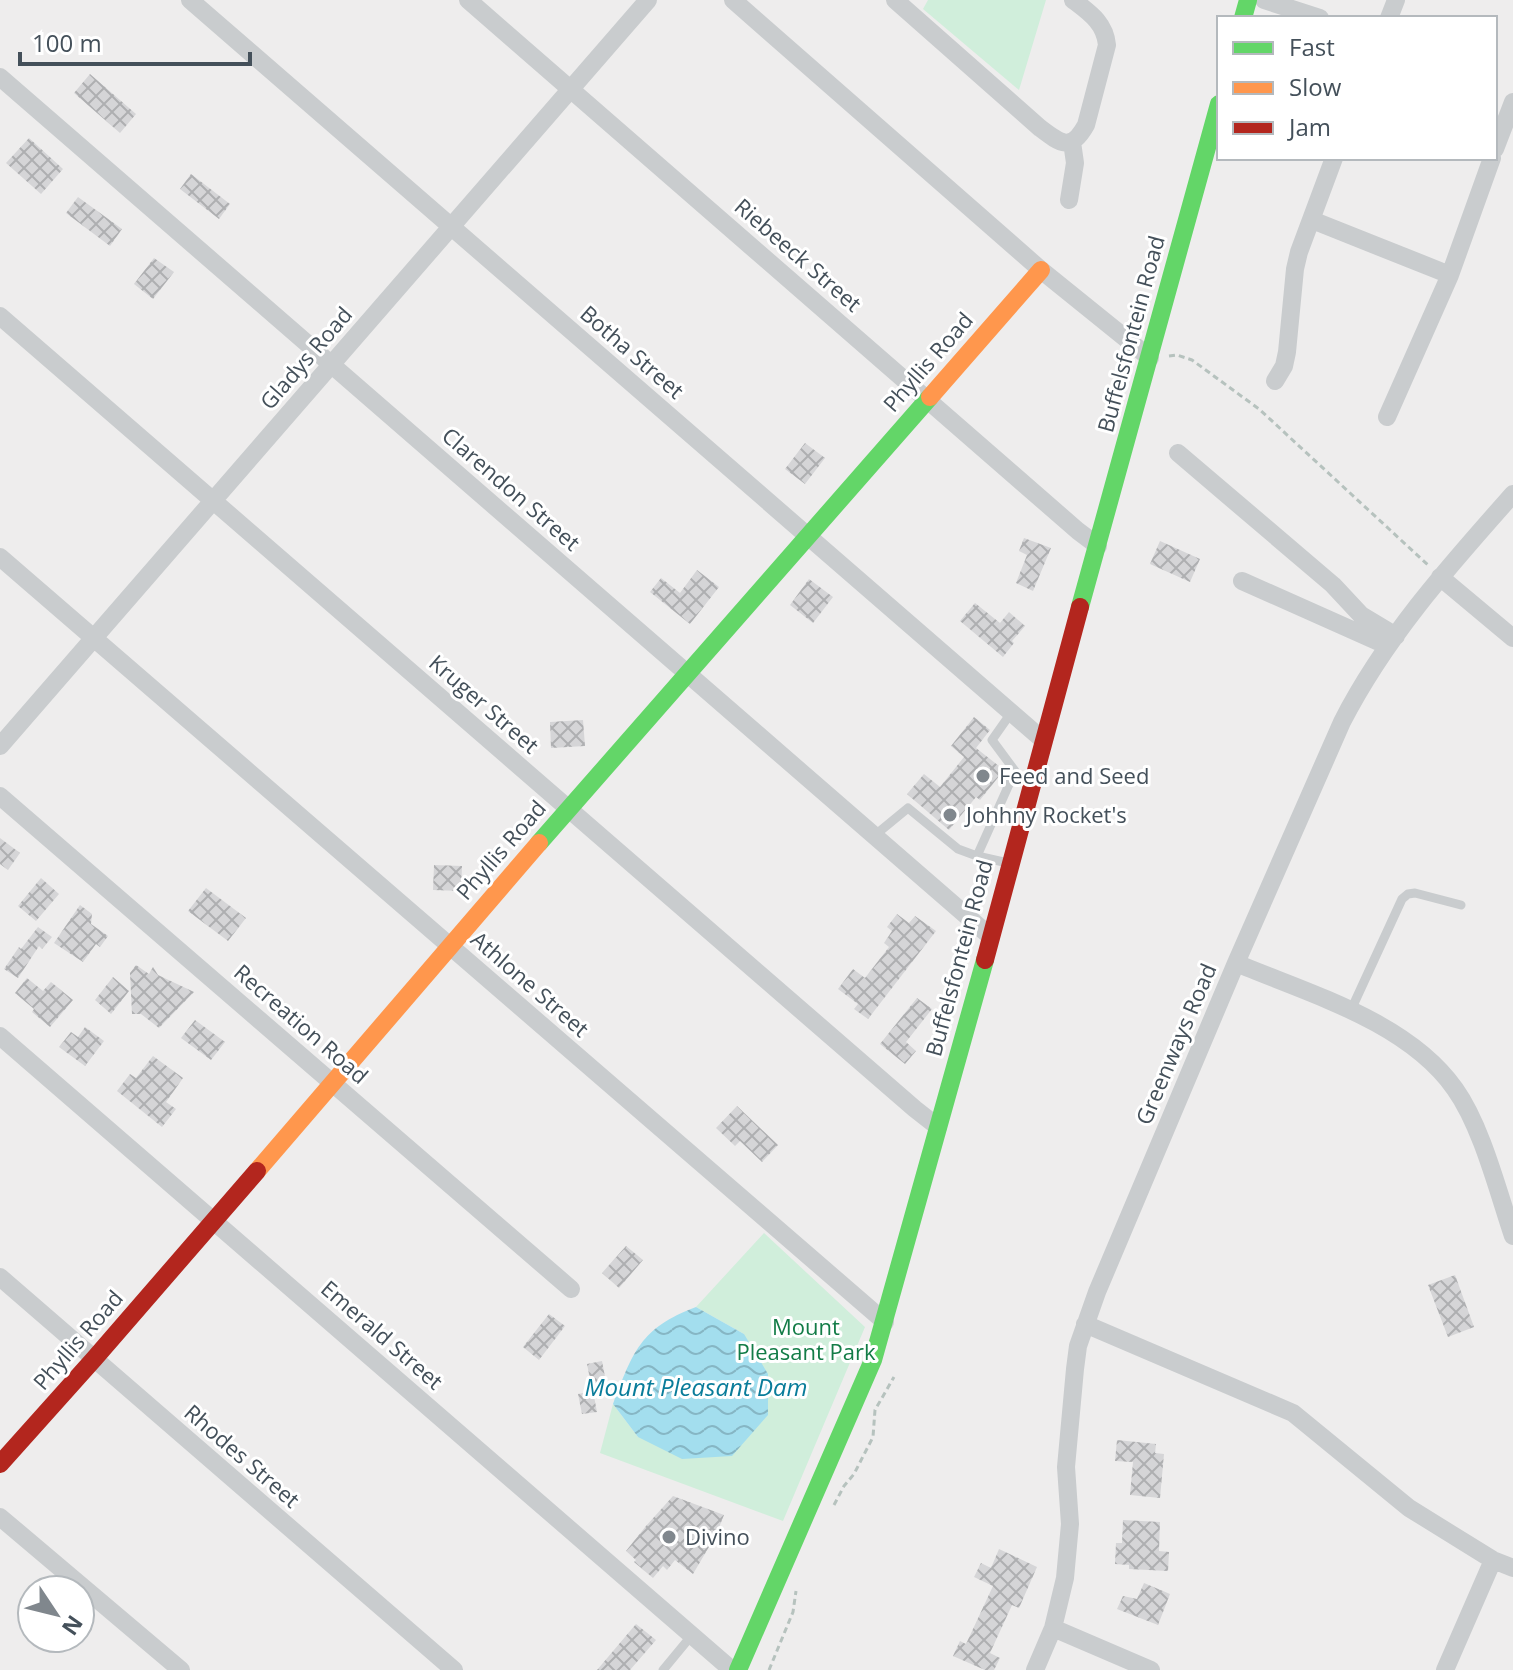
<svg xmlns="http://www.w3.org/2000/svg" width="1513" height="1670" viewBox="0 0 1513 1670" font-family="'Open Sans',sans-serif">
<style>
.green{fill:#d0eedb}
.water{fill:url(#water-waves)}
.building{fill:url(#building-cross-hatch)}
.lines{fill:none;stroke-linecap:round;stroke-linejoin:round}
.path{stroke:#b6c2be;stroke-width:3;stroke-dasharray:6 4;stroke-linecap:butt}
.lane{stroke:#c9ccce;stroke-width:9}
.street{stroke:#c9ccce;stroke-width:18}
.fast{stroke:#63d668;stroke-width:18}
.slow{stroke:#ff974d;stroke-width:18}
.jam{stroke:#b3261e;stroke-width:18}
.poi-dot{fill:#80878d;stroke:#fff;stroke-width:3}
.labels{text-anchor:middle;stroke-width:6;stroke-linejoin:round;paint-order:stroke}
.street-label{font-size:22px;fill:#44505a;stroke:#fff}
.poi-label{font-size:22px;fill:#44505a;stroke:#fff;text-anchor:start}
.park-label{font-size:22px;fill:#137c47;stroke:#fff}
.water-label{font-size:24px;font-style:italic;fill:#097c9a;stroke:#fff}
</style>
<defs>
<pattern id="water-waves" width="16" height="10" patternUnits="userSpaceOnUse" patternTransform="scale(2)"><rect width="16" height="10" fill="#a3deee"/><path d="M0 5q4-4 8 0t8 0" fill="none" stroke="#86b6c4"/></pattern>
<pattern id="building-cross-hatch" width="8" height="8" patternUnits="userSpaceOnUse" patternTransform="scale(2)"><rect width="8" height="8" fill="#d5d5d7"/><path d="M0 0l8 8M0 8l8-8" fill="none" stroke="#aeafb1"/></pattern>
</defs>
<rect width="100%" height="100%" fill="#eeeded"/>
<!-- green -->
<path class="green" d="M928,0H1046L1019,90L923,9Z
M764,1233L865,1327L783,1521L600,1453L613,1404L638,1437L744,1334L696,1307Z"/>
<!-- water -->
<path class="water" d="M696,1307L744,1334L768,1374V1415L732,1456L682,1459L638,1437L613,1404C633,1352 640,1328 696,1307Z"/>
<!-- building -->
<path class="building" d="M90,74L136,114L120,133L74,93Z
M29,138L63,169L41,194L6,163Z
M191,174L230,204L219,219L180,189Z
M78,197L122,229L110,246L66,213Z
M154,258L174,272L153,299L134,284Z
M805,443L825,458L805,484L785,469Z
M1024,538L1051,548L1033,591L1016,583L1027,555L1019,551Z
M1160,541L1200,559L1190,582L1150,564Z
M697,570L719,587L690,624L650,592L661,578L680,593Z
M809,579L833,597L813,623L790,605Z
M975,603L1000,623L1009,612L1025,626L1012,641L1014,643L1003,657L960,621Z
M974,717L990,730L976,748L1004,770L980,800L976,797L949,830L907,794L924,774L940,787L964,757L951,746Z
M583,720L585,746L551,748L550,722Z
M0,838L20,853L8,870L0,864Z
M434,865L462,866L461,891L433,890Z
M41,878L59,894L36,921L18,906Z
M206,888L246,918L228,941L188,911Z
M80,905L92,914L91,924L108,936L100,947L96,944L83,962L54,943Z
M897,914L909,923L915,916L936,931L868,1019L854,1009L858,1004L838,989L853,969L865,978L889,947L884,943L892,931L887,927Z
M38,927L52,937L42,949L39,946L18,978L4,969L19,947L21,949Z
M136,965L149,974L153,967L158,975L194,992L159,1028L141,1014H132L130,973Z
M113,977L129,991L111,1014L95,1000Z
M27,978L43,991L51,982L73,1000L50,1027L32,1012L34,1009L15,993Z
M917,998L932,1009L906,1042L916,1051L905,1064L880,1044Z
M195,1020L225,1042L211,1060L181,1038Z
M85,1027L104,1041L85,1066L59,1047L71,1032L78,1037Z
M153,1056L183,1078L166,1102L176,1109L162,1127L117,1091L130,1074L136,1078Z
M737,1106L778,1145L762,1162L740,1141L735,1146L716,1128Z
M626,1246L643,1260L619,1288L602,1273Z
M1455,1275L1474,1327L1448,1337L1428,1285Z
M549,1314L565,1326L539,1360L523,1347Z
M602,1361L606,1382L591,1384L587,1364Z
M593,1391L597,1412L582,1414L578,1394Z
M1117,1440L1156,1444L1155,1453L1164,1454L1160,1498L1130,1495L1133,1462L1115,1461Z
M673,1496L724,1515L716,1535L693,1574L675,1560L667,1570L663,1566L653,1578L634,1562L636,1560L626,1551L646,1526Z
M1123,1520L1160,1522L1159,1551L1169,1552L1168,1571L1129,1569V1565L1115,1564L1116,1543H1122Z
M999,1549L1037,1567L1019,1608L1012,1605L990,1653L1000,1658L994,1670H985L953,1656L960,1641L966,1644L993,1586L974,1577L981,1563L991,1568Z
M1144,1583L1170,1594L1158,1625L1117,1609L1123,1596L1137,1599Z
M636,1624L656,1640L630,1670H597Z"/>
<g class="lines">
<!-- path -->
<path class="path" d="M1169,356L1177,355L1192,360L1259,409L1428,565
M834,1505L844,1486L854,1474L873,1437L875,1410L894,1377
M769,1670L793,1612L796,1591"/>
<!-- lane -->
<path class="lane" d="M874,836L908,808L958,849L977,856L1008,863
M977,856L1015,771L992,740L1011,713
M1351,1010L1402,899L1408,894L1415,893L1461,905
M663,1670L692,1635"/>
<!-- street -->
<path class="street" d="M190,0L1043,740
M468,0L1078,531L1098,546
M733,0L1041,270L1150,358
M895,0L1040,128C1061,144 1071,152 1086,125L1107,45C1105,23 1090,13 1073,0
M1264,0L1320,18
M1389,18L1396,0
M0,77L991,937
M1495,149L1513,102
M1069,200L1075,163L1072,142
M1312,220L1450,275
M0,316L915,1109L938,1127
M1275,381L1284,366L1287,352L1295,269L1299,252L1334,158
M1387,417L1450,275L1492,158
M1178,453L1333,585L1361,615L1396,636
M0,557L885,1322
M1440,577L1513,638
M1242,581L1388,646
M0,746L648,0
M0,796L571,1289
M1236,963C1310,994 1408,1022 1455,1089C1482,1127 1498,1192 1513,1236
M0,1036L732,1670
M0,1277L454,1670
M1085,1324L1293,1413L1409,1508L1493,1560L1513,1568
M0,1517L181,1670
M1053,1628L1151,1670
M1035,1670L1053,1628L1065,1578L1070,1524L1066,1467L1075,1369L1078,1346L1097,1292L1236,963L1342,722C1386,636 1450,565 1513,494
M1445,1670L1493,1560"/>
<!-- fast -->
<path class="fast" d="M1243,18L1248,0
M1080,607L1219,104
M539,843L930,397
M738,1670L873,1360L985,960"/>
<!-- slow -->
<path class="slow" d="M930,397L1041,270
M257,1171L539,843"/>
<!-- jam -->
<path class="jam" d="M985,960L1080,607
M0,1464L94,1359L257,1171"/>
</g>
<!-- markers -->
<g class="poi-dot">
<circle cx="983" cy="776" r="8"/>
<circle cx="950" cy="815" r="8"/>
<circle cx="669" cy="1537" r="8"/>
</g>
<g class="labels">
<!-- street labels -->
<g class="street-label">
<text transform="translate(798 255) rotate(41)" y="8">Riebeeck Street</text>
<text transform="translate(1131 334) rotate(-75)" y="8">Buffelsfontein Road</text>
<text transform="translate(632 352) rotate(41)" y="8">Botha Street</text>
<text transform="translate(306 358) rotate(-49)" y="8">Gladys Road</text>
<text transform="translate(928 362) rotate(-49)" y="8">Phyllis Road</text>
<text transform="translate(511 489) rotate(41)" y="8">Clarendon Street</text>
<text transform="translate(484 704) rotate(41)" y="8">Kruger Street</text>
<text transform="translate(501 850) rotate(-49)" y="8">Phyllis Road</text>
<text transform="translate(959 958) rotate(-75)" y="8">Buffelsfontein Road</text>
<text transform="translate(530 984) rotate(41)" y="8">Athlone Street</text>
<text transform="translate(301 1024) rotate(41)" y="8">Recreation Road</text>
<text transform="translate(1176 1044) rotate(-67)" y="8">Greenways Road</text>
<text transform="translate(382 1335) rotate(41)" y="8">Emerald Street</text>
<text transform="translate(78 1340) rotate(-49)" y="8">Phyllis Road</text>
<text transform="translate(242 1456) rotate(41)" y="8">Rhodes Street</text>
</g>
<!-- poi labels -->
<g class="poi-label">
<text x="999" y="784">Feed and Seed</text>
<text x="966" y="823">Johhny Rocket's</text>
<text x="685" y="1545">Divino</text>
</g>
<!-- park labels -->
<g class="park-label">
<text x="806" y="1335">Mount<tspan x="806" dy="25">Pleasant Park</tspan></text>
</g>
<!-- water labels -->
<g class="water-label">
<text x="696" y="1396">Mount Pleasant Dam</text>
</g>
</g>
<!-- legend -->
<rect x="1217" y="16" width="280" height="144" fill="#ffffff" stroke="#b4b9bd" stroke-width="2"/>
<rect x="1233" y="42" width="40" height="12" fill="#63d668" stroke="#b4b9bd" stroke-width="2"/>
<text x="1289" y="56" font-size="24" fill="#44505a">Fast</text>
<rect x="1233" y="82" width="40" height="12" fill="#ff974d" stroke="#b4b9bd" stroke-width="2"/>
<text x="1289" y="96" font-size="24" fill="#44505a">Slow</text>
<rect x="1233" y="122" width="40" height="12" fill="#b3261e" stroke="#b4b9bd" stroke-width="2"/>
<text x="1289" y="136" font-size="24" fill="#44505a">Jam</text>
<!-- north arrow -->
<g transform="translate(56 1614) rotate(125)"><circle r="38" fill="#ffffff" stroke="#b4b9bd" stroke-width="2"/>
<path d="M0-6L14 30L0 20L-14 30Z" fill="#80878d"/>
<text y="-12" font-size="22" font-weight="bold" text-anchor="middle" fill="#44505a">N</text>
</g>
<!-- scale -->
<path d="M20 52v12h230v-12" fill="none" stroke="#44505a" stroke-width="4"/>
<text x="32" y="52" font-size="24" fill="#44505a" stroke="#ffffff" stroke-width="6" paint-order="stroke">100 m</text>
</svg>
